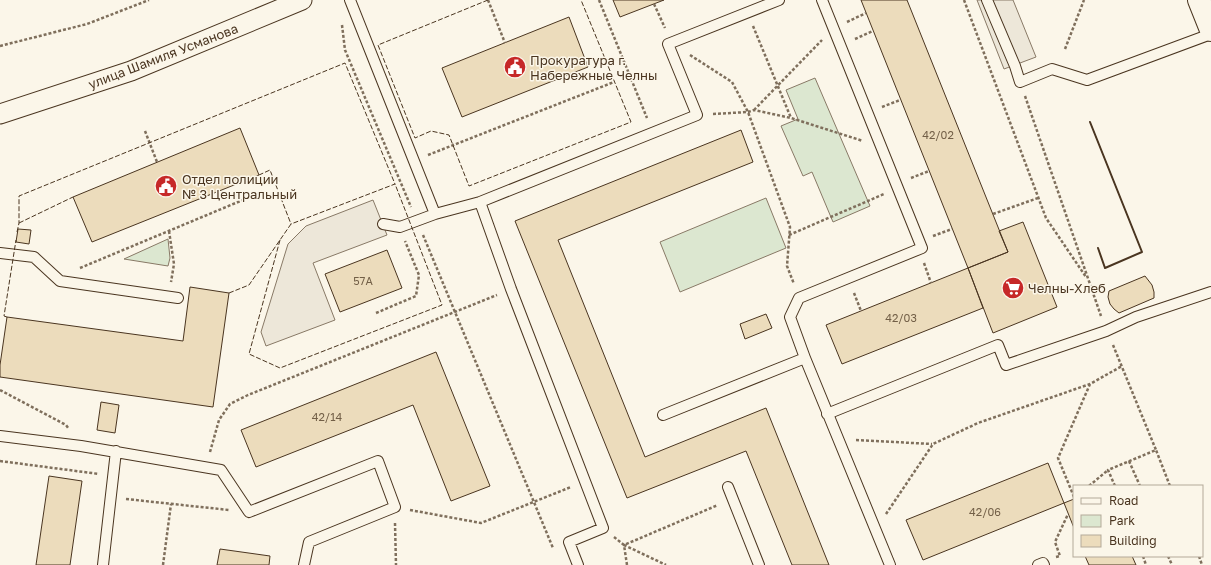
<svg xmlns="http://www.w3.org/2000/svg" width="1211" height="565" viewBox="0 0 1211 565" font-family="'Golos Text',sans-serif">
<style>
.green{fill:#dce7d0;stroke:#887966}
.parking{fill:#ede7d9;stroke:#887966}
.building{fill:#ecdcbc;stroke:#4a3520}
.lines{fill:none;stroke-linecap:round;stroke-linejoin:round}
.service-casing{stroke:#4a3520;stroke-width:12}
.minor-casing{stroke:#4a3520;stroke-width:21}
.secondary-casing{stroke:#4a3520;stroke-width:24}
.path{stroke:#7f6f5c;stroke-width:2.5;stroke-dasharray:3 2;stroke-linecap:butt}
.service{stroke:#fbf6e9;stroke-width:10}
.minor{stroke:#fbf6e9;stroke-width:19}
.secondary{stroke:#fbf6e9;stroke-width:22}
.fence{stroke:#4a3520;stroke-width:1;stroke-dasharray:5 2;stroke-linecap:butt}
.wall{stroke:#4a3520;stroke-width:2}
.labels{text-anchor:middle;stroke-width:3;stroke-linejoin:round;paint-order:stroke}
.number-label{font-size:11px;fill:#725f47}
.street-label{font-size:13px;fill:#4a3520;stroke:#fbf6e9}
.poi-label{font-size:13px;fill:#4a3520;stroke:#fbf6e9;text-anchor:start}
</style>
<rect width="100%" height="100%" fill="#fbf6e9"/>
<!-- green -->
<path class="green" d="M815,78L870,206L833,222L812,172L803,176L781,126L798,119L786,90Z
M766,198L786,248L680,292L660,242Z
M168,239L170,258L168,266L124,259Z"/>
<!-- parking -->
<path class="parking" d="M977,0H1013L1036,57L1004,69Z
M373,200L387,235L313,263L335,320L266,346L261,332L288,244L306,226Z"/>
<!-- building -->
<path class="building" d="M613,0H664L620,17Z
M861,0H907L1008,252L968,268Z
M569,17L588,67L462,117L442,68Z
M240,128L259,175L92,242L73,197Z
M741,130L753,162L558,240L645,457L766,408L829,565H792L746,451L627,498L515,221Z
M1023,222L1057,307L993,333L968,268L1008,252L999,231Z
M18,229L31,230L29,244L16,242Z
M387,250L402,288L340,312L325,274Z
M968,268L983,308L842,364L826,325Z
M1145,276L1152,285L1154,292V298L1119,313L1114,309L1110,304L1108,297L1109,291Z
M190,287L229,293L213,407L0,377V365L7,317L183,341Z
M766,314L772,328L745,339L740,324Z
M436,352L490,486L451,501L413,405L256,467L241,430Z
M101,402L119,405L115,433L97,430Z
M1048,463L1064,503L923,560L906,520Z
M49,476L82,481L70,565H36Z
M1074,499V528L1064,503Z
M220,549L270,556L269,565H217Z
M1085,556H1132L1136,565H1089Z"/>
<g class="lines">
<!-- service casing -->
<g class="service-casing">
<path id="service" d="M350,0L435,214L480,202L511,289L603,528L569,542L578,565
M987,0L1015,66L1020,82L1052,69L1087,80L1211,34
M480,202L697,115L668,44L779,0
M383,224L400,227L435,214
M0,253L34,257L60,281L178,298
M805,358L890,565
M827,414L998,345L1006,365L1106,331L1136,317L1211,292
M663,415L805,358L790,317L799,298L922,248L822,0
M0,436L81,446L221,470L249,512L378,461L395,507L309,542L304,565
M728,487L759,565
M103,565L116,451
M1038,565L1043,563L1044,565"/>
</g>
<!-- minor casing -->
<g class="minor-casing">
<path id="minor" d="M0,114L131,71L302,0"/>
</g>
<!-- secondary casing -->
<g class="secondary-casing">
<path id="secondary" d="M1199,0L1211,30"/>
</g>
<!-- path -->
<path class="path" d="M488,0L505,43
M599,0L647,118
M964,0L1046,218L1086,277
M654,4L665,28
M847,22L866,13
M342,25L345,50L411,207
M753,26L791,118
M855,39L873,31
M0,46L87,24L149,0
M1065,49L1084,0
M690,55L732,82L748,112L790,227L787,266L794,284
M1025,96L1101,316
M882,107L900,100
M754,110L822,40
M713,114L748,112L754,110L791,118L863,141
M145,131L157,162
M428,155L614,82
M911,178L929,171
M993,214L1038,198
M169,231L174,264L171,282
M423,235L553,548
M789,235L884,194
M933,236L952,229
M924,263L931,283
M80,268L262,192
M854,293L861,311
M376,313L416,296L419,275L405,241
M1113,345L1156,450
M0,390L66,425L69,429
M856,440L932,444
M210,452L219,420L230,404L248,395L497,295
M0,461L99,474
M1129,461L1140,486
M1089,486L1108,470
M1115,486L1108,470L1156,450L1170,486
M1074,497L1058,458L1090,384
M126,499L229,510
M410,510L481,523L571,487
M886,514L933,444L978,423L1090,384L1122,366
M395,523L396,565
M614,537L624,545L718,505
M1143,556L1146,565
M1168,556L1172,565
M1199,556L1202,565
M1056,557L1060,556L1055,542L1068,514
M163,565L171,504
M627,565L624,545L666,565"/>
<!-- service -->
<use href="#service" class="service"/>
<!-- minor -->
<use href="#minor" class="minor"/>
<!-- secondary -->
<use href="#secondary" class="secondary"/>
<!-- fence -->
<path class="fence" d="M488,0L378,45L415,138L431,131L449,135L469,186L631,122L581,0
M19,223L73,197
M17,232L19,223V196L345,63L395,184L291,224
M280,240L249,354L280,368L442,305L395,184
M229,293L249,285L291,224L270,170L259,175
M7,317L4,316L16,240"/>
<!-- wall -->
<path class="wall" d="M1090,122L1142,252L1105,268L1098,248"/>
</g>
<!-- icons -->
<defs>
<g id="civic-disc" transform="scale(1.15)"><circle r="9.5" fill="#c62828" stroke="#fbf6e9"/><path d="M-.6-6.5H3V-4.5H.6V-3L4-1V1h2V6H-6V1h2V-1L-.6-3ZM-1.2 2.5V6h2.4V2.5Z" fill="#fff"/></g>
<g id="supermarket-disc" transform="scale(1.15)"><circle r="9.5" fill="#c62828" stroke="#fbf6e9"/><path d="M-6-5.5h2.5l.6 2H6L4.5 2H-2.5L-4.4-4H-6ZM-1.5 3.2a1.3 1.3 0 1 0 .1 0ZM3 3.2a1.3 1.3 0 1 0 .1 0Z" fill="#fff"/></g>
</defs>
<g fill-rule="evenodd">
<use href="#civic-disc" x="515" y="67"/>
<use href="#civic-disc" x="166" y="186"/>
<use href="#supermarket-disc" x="1013" y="288"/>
</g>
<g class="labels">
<!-- number labels -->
<g class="number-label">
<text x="938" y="139">42/02</text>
<text x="363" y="285">57А</text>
<text x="901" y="322">42/03</text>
<text x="327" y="421">42/14</text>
<text x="985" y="516">42/06</text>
</g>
<!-- street labels -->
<g class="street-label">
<text transform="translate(163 56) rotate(-21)" y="5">улица Шамиля Усманова</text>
</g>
<!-- poi labels -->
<g class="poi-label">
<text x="530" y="65">Прокуратура г.<tspan x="530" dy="15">Набережные Челны</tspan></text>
<text x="182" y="184">Отдел полиции<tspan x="182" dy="15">№ 3 Центральный</tspan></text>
<text x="1028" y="293">Челны-Хлеб</text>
</g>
</g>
<!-- legend -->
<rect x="1073" y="485" width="130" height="72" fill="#fbf6e9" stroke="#b4a999"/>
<rect x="1081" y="498" width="20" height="6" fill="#fbf6e9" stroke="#b4a999"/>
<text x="1109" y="505" font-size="12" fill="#4a3520">Road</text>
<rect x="1081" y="515" width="20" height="12" fill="#dce7d0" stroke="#b4a999"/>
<text x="1109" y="525" font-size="12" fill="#4a3520">Park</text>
<rect x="1081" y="535" width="20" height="12" fill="#ecdcbc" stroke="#b4a999"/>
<text x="1109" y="545" font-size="12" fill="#4a3520">Building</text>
</svg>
